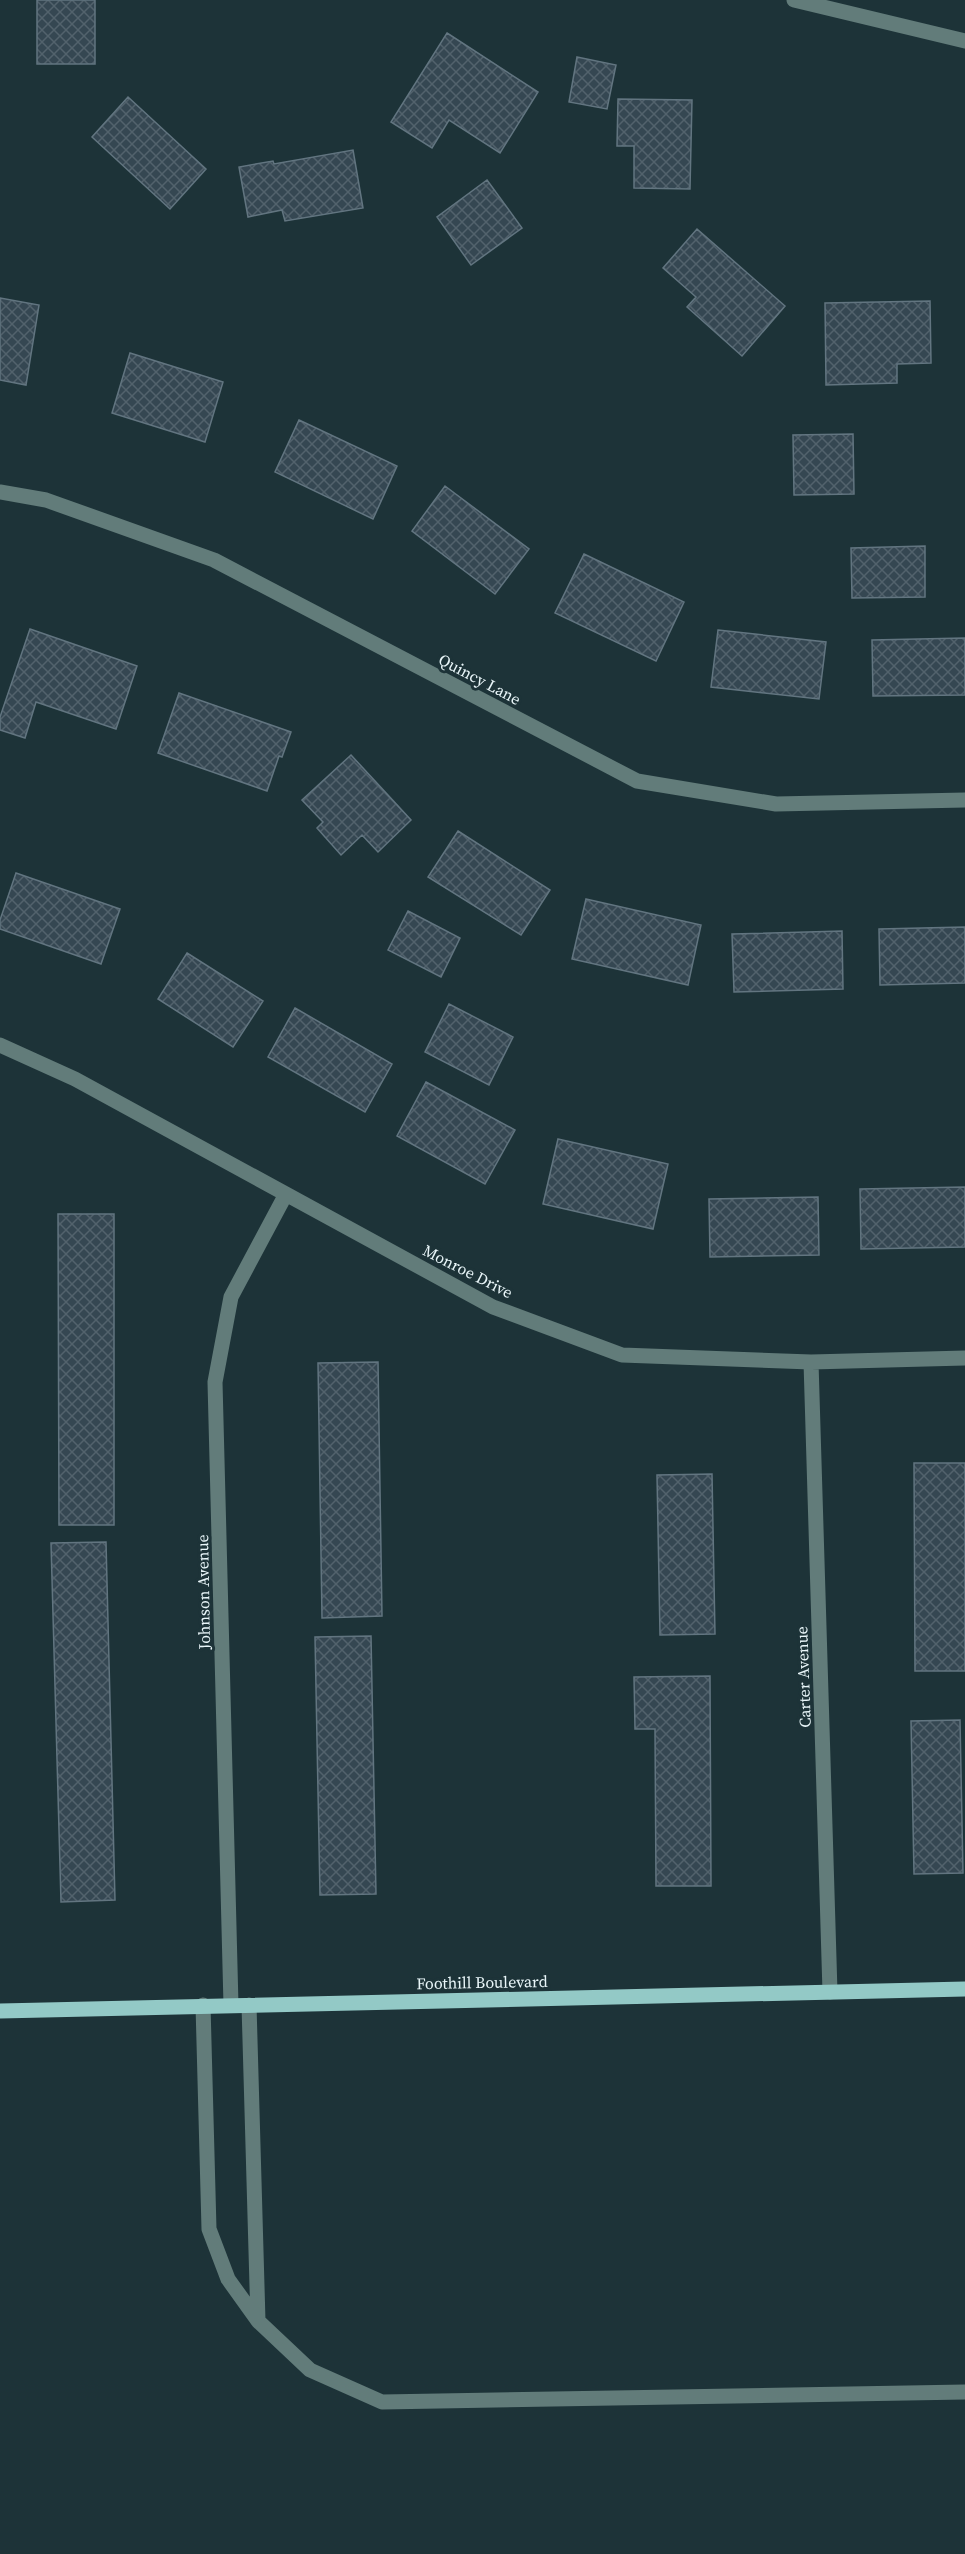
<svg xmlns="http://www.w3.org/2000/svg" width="965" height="2554" viewBox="0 0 965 2554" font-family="'Source Serif 4',serif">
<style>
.building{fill:url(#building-cross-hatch);stroke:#627580;stroke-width:1.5}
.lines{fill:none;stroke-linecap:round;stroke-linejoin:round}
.minor{stroke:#627c7a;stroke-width:15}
.major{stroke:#93c9c6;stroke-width:15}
.labels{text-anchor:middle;stroke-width:6;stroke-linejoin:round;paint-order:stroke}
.street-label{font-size:16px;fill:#e9f6f9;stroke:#1d3338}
</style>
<defs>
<pattern id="building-cross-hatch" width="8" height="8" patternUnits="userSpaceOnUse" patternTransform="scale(1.5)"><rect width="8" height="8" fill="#354752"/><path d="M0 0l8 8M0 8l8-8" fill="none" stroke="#52626c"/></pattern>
</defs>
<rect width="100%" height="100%" fill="#1d3338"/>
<!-- building -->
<path class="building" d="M37,0H95V64H37Z
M447,33L538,92L500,153L449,120L432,148L391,122Z
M577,57L616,65L607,109L569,102Z
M128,97L206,169L170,209L92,137Z
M618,99L692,100L690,189L634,188V146H617Z
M353,150L363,208L285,221L282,210L248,217L239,167L273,161L274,164Z
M487,180L522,228L471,265L437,217Z
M697,229L785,306L742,356L687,307L696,297L663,268Z
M0,298L39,305L26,385L0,380Z
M930,301L931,363L897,364V383L826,385L825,303Z
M130,353L223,382L205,442L112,413Z
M299,420L397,466L373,519L275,472Z
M853,434L854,494L794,495L793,435Z
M445,486L529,549L495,594L412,531Z
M925,546V597L852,598L851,548Z
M584,554L684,602L656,661L555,613Z
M30,629L137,666L116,729L36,702L25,738L0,730V717Z
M718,630L826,642L819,699L711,687Z
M965,638V695L873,696L872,640Z
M179,693L291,732L282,757L279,756L267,791L158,753Z
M351,755L411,820L378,852L362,835L341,855L317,828L323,822L302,800Z
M458,831L550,890L521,935L428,877Z
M16,873L120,909L101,964L0,929V920Z
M586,899L701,925L688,985L572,959Z
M408,911L460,938L441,977L388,950Z
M965,927V983L880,985L879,929Z
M842,931L843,989L734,992L732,934Z
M187,953L263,1001L233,1047L158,999Z
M449,1004L513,1037L489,1085L425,1052Z
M295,1008L392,1064L365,1112L268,1057Z
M426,1082L515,1130L485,1184L397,1136Z
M558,1139L668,1164L653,1229L543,1204Z
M965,1187V1247L861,1249L860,1189Z
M818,1197L819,1255L710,1257L709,1199Z
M58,1214H114V1525H59Z
M378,1362L382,1616L322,1618L318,1363Z
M914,1463H965V1671H915Z
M712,1474L715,1634L660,1635L657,1475Z
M106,1542L115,1900L61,1902L51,1543Z
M371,1636L376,1894L320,1895L315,1637Z
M710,1676L711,1886H656L655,1729H635L634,1677Z
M960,1720L963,1873L914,1874L911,1721Z"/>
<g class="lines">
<!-- minor -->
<path class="minor" d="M794,0L965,41
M0,492L46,500L214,560L637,781L776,804L965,800
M0,1045L75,1079L493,1307L622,1355L811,1362L965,1358
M811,1362L830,1992
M203,2005L209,2229L228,2279L258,2321L310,2370L382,2402L965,2392
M231,2005L215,1382L231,1297L286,1194
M249,2005L258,2321"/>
<!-- major -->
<path class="major" d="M0,2011L965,1989"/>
</g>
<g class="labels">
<!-- street labels -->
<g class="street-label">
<text transform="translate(480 679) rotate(28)" y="6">Quincy Lane</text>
<text transform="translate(468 1271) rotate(27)" y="6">Monroe Drive</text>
<text transform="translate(203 1592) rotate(-91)" y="6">Johnson Avenue</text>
<text transform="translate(803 1677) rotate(-92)" y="6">Carter Avenue</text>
<text transform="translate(482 1982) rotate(-1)" y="6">Foothill Boulevard</text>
</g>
</g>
</svg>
